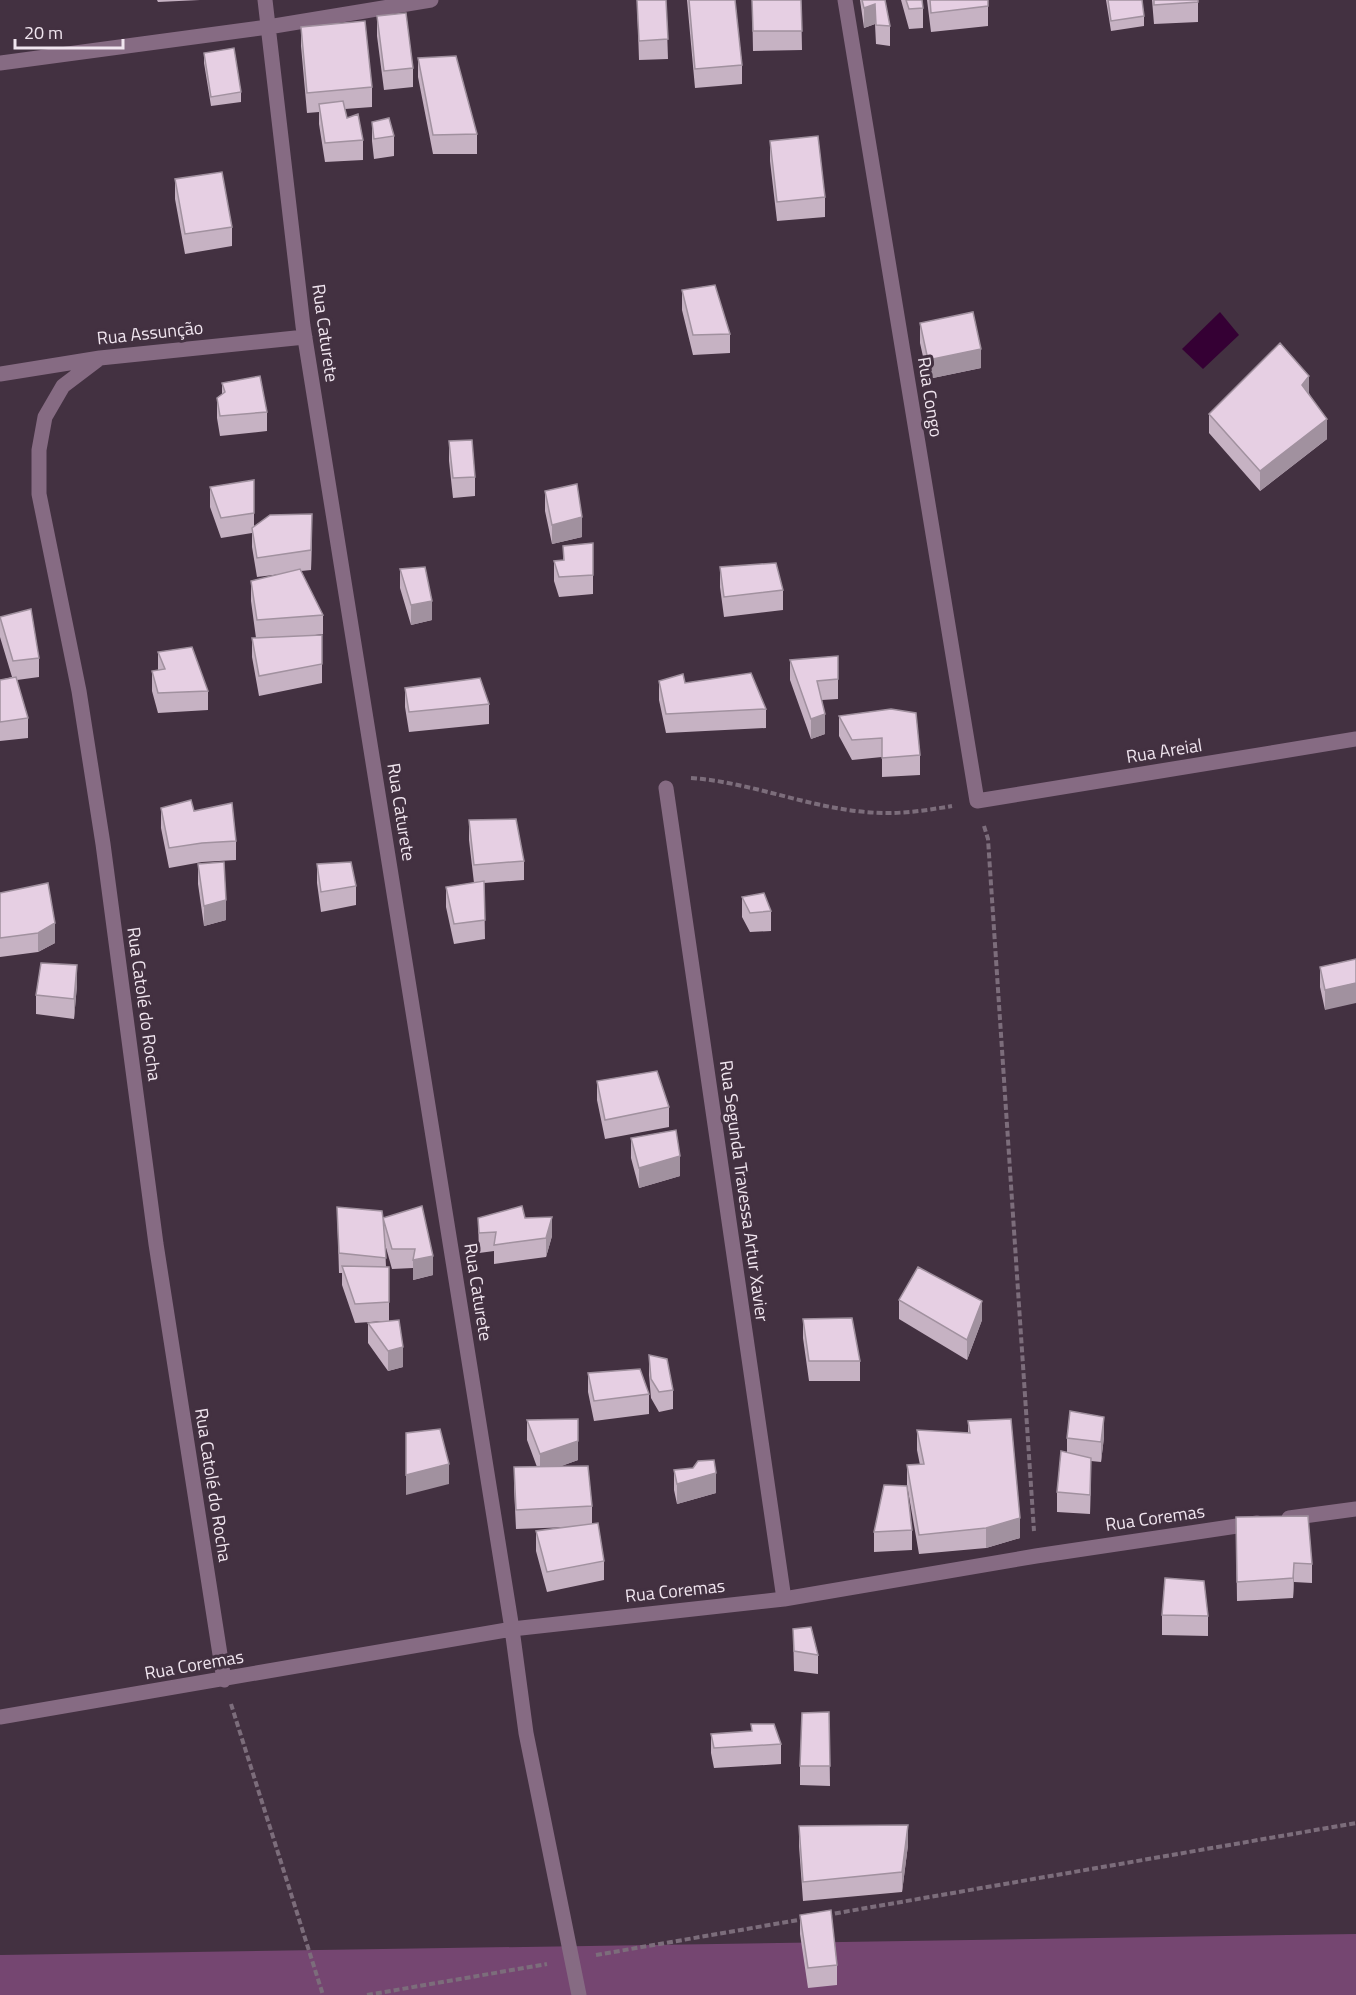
<svg xmlns="http://www.w3.org/2000/svg" width="1356" height="1995" viewBox="0 0 1356 1995" font-family="'Titillium Web',sans-serif">
<style>
.green{fill:#754671}
.water{fill:#350034}
.lines{fill:none;stroke-linecap:round;stroke-linejoin:round}
.path{stroke:#7c6d7b;stroke-width:4;stroke-dasharray:6 3;stroke-linecap:butt}
.minor{stroke:#866b83;stroke-width:15}
.wall{fill:#c6b2c3}
.shaded-wall{fill:#a1919f}
.building{fill:#e6cfe3;stroke:#a1919f;stroke-width:1.5}
.labels{text-anchor:middle;stroke-width:6;stroke-linejoin:round;paint-order:stroke}
.street-label{font-size:18px;fill:#f0e5ef;stroke:#433141}
</style>
<rect width="100%" height="100%" fill="#433141"/>
<!-- green -->
<path class="green" d="M1356,1934V1995H0V1955Z"/>
<!-- water -->
<path class="water" d="M1220,312L1239,335L1203,369L1182,349Z"/>
<g class="lines">
<!-- path -->
<path class="path" d="M691,778C750,782 806,807 866,812C895,815 923,811 952,806
M984,826L988,839L1034,1531
M231,1704L323,1995
M826,1915L1356,1823
M596,1955L804,1919
M367,1995L547,1964"/>
<!-- minor -->
<path class="minor" d="M265,0L303,326L512,1629L526,1733L579,1995
M845,0L977,801L1356,739
M0,63L268,27L431,0
M100,358L63,386L45,417L39,450V494L79,691L103,844L156,1244L224,1680
M0,374L100,358L305,337
M666,788L784,1599
M1289,1518L1356,1509
M0,1717L512,1629L784,1599L1036,1556L1257,1523"/>
</g>
<!-- wall -->
<path class="wall" d="M157,0H200L158,2Z
M637,0H666L668,59L639,60Z
M687,0H735L742,65V84L695,88Z
M752,0H801L802,50L753,51Z
M860,0H885L890,26V46L876,44L875,24L864,28Z
M901,0H922L923,8V28L909,29Z
M927,0H988V26L931,32Z
M1106,0H1142L1144,16V26L1111,31Z
M1152,0H1198V22L1154,24Z
M377,16L413,68V87L384,90L377,36Z
M301,27L372,87V107L345,109L347,118L363,140V160L325,162L319,124V112L307,113L301,46Z
M204,53L241,92V102L211,106L204,63Z
M418,58L477,134V154H433L418,77Z
M372,122L394,136V156L374,159L372,141Z
M770,141L825,197V217L777,221L770,161Z
M175,179L232,227V246L185,254L175,199Z
M682,290L730,334V353L693,355L682,310Z
M920,323L981,368L928,379L920,343Z
M222,383L267,412V431L220,436L217,418V398L222,394Z
M1309,393L1327,439L1260,491L1209,433V414Z
M449,441L475,477V496L453,498L449,461Z
M254,480V526L312,534L311,570L301,571L323,615V634L307,636L322,635V683L259,696L252,657V638H256L251,601V581L281,574L257,577L252,547V533L221,538L210,507V487Z
M545,491L582,537L552,544L545,511Z
M593,543V594L559,597L554,581V561L563,560V546Z
M720,567L783,590V610L724,617L720,587Z
M400,569L432,620L411,625L400,588Z
M0,617L39,658V677L17,680L28,718V738L0,741V680L12,677L0,637Z
M158,652L208,691V710L158,713L152,691V671L158,670Z
M838,656V699L822,700L825,734L811,739L790,680V660Z
M659,681L685,683L766,709V728L666,733L659,700Z
M405,688L489,704V724L409,732L405,707Z
M839,716L920,755V775L882,777V757L852,760L839,736Z
M161,808L194,811L236,841V860L202,862L169,868L161,828Z
M469,820L524,861V880L484,883L485,939L454,944L446,907V887L474,883L469,840Z
M198,864L226,920L204,926L198,884Z
M317,864L356,886V905L321,912L317,883Z
M0,893L55,943L38,952L0,957Z
M742,897L771,911V931L750,932L742,917Z
M1356,959L1325,1010L1320,987V967Z
M77,985L74,1019L36,1014V995Z
M597,1081L669,1107V1127L605,1139L597,1100Z
M631,1138L680,1176L639,1188L631,1158Z
M422,1206L433,1275L413,1280V1268L392,1269L385,1244L386,1267H389V1321L403,1367L388,1371L368,1343V1323L385,1321L355,1323L342,1285V1273H339L337,1207L383,1218Z
M478,1218H525L552,1236L546,1257L494,1264V1251L479,1253Z
M899,1300L982,1320L967,1360L899,1319Z
M803,1319L860,1361V1381H809L803,1338Z
M649,1355L673,1390V1409L659,1412L651,1398L649,1375Z
M588,1373L649,1394V1414L594,1421L588,1392Z
M527,1420L578,1460L561,1466L592,1506V1524L604,1561V1580L547,1592L536,1551V1531L570,1527L516,1529L514,1487V1467H537L527,1440Z
M968,1421L1020,1538L986,1548L919,1554L907,1485V1465H920L917,1450V1430L968,1433Z
M1104,1437L1101,1462L1091,1461L1090,1514L1057,1512V1492L1067,1453V1438Z
M674,1470L716,1493L677,1504L674,1490Z
M1236,1517L1312,1564V1583L1294,1582L1293,1598L1237,1601Z
M912,1530V1550L874,1552V1532Z
M1162,1615L1208,1616V1636L1162,1635Z
M793,1629L818,1655V1674L794,1671Z
M829,1712L830,1786L800,1785V1766Z
M711,1734L781,1744V1764L714,1768L711,1753Z
M799,1826L908,1845L902,1892L803,1901L799,1846Z
M800,1915L837,1965V1985L808,1988L800,1934Z"/>
<!-- shaded-wall -->
<path class="shaded-wall" d="M875,4V24L864,28V8Z
M981,349V368L928,379V360Z
M1309,376V396L1302,385Z
M1327,419V439L1260,491V471Z
M312,514V534L311,570V550Z
M582,517V537L552,544V525Z
M432,601V620L411,625V605Z
M825,714V734L811,739V719Z
M226,900V920L204,926V906Z
M55,923V943L38,952V933Z
M77,965V985L74,1019V999Z
M1356,983V1003L1325,1010V990Z
M680,1156V1176L639,1188V1168Z
M552,1217V1236L546,1257V1238Z
M433,1256V1275L413,1280V1260Z
M982,1301V1320L967,1360V1340Z
M403,1347V1367L388,1371V1351Z
M1104,1417V1437L1101,1462V1442Z
M578,1441V1460L540,1474V1454Z
M1091,1458V1478L1090,1514V1495Z
M449,1464V1484L406,1495V1475Z
M716,1473V1493L677,1504V1484Z
M1020,1518V1538L986,1548V1528Z
M1294,1563V1582L1293,1598V1578Z
M908,1825V1845L902,1892V1872Z"/>
<!-- building -->
<path class="building" d="M637,0H666L668,39L639,41Z
M689,0H735L742,65L695,69Z
M752,0H801L802,31H753Z
M862,0H885L890,26L876,25L875,4L864,8Z
M906,0H922L923,8L909,9Z
M930,0H988V6L931,13Z
M1108,0H1142L1144,16L1111,21Z
M1154,0H1198V2L1154,5Z
M406,13L413,68L384,71L377,16Z
M365,21L372,87L307,93L301,27Z
M234,48L241,92L211,97L204,53Z
M456,56L477,134L433,135L418,58Z
M343,101L347,118L358,114L363,140L325,143L319,104Z
M389,118L394,136L374,139L372,122Z
M818,136L825,197L777,202L770,141Z
M222,172L232,227L185,234L175,179Z
M715,285L730,334L693,335L682,290Z
M973,312L981,349L928,360L920,323Z
M1280,343L1309,376L1302,385L1327,419L1260,471L1209,414Z
M260,376L267,412L220,416L217,398L225,392L222,383Z
M472,440L475,477L453,478L449,441Z
M254,480V513L221,518L210,487Z
M577,484L582,517L552,525L545,491Z
M312,514L311,550L257,558L252,528L270,515Z
M593,543V575L559,577L554,561L564,560L563,546Z
M776,563L783,590L724,597L720,567Z
M425,567L432,601L411,605L400,569Z
M300,569L323,615L257,620L251,581Z
M31,609L39,658L13,661L0,617Z
M322,635V664L259,676L252,638Z
M192,647L208,691L158,693L152,671L165,669L158,652Z
M838,656V679L817,681L825,714L811,719L790,660Z
M751,673L766,709L666,714L659,681L683,674L685,683Z
M16,677L28,718L0,722V680Z
M480,678L489,704L409,712L405,688Z
M891,709L916,713L920,755L882,758V738L852,740L839,716Z
M191,800L194,811L232,803L236,841L202,843L169,848L161,808Z
M516,819L524,861L474,865L469,820Z
M224,862L226,900L204,906L198,864Z
M351,862L356,886L321,892L317,864Z
M484,881L485,920L454,924L446,887Z
M48,883L55,923L38,933L0,938V893Z
M764,893L771,911L750,913L742,897Z
M1356,959V983L1325,990L1320,967Z
M41,963L77,965L74,999L36,995Z
M657,1071L669,1107L605,1120L597,1081Z
M676,1130L680,1156L639,1168L631,1138Z
M422,1206L433,1256L413,1260L415,1249H392L383,1218L386,1258L339,1253L337,1207L382,1211L383,1218Z
M522,1206L525,1218L552,1217L546,1238L494,1245L496,1232L479,1233L478,1218Z
M342,1266L389,1267V1302L355,1304Z
M918,1267L982,1301L967,1340L899,1300Z
M852,1318L860,1361H809L803,1319Z
M399,1320L403,1347L388,1351L368,1323Z
M649,1355L667,1359L673,1390L659,1392L651,1379Z
M640,1369L649,1394L594,1401L588,1373Z
M1070,1411L1104,1417L1101,1442L1067,1438Z
M578,1419V1441L540,1454L527,1420Z
M1011,1419L1020,1518L986,1528L919,1535L907,1465L924,1464L917,1430L970,1433L968,1421Z
M440,1429L449,1464L406,1475V1433Z
M1061,1451L1091,1458L1090,1495L1057,1492Z
M714,1460L716,1473L677,1484L674,1470L693,1468L698,1461Z
M588,1466L592,1506L516,1510L514,1467Z
M884,1485L907,1486L912,1530L874,1532Z
M1308,1516L1312,1564L1294,1563L1293,1578L1237,1582L1236,1517Z
M598,1523L604,1561L547,1572L536,1531Z
M1165,1578L1204,1581L1208,1616L1162,1615Z
M811,1627L818,1655L794,1651L793,1629Z
M829,1712L830,1766H800L802,1713Z
M751,1724H774L781,1744L714,1748L711,1734L752,1731Z
M908,1825L902,1872L803,1882L799,1826Z
M831,1910L837,1965L808,1968L800,1915Z"/>
<g class="labels">
<!-- street labels -->
<g class="street-label">
<text transform="translate(150 333) rotate(-6)" y="6">Rua Assunção</text>
<text transform="translate(325 333) rotate(82)" y="6">Rua Caturete</text>
<text transform="translate(930 397) rotate(81)" y="6">Rua Congo</text>
<text transform="translate(1164 751) rotate(-9)" y="6">Rua Areial</text>
<text transform="translate(401 812) rotate(81)" y="6">Rua Caturete</text>
<text transform="translate(144 1004) rotate(82)" y="6">Rua Catolé do Rocha</text>
<text transform="translate(744 1191) rotate(82)" y="6">Rua Segunda Travessa Artur Xavier</text>
<text transform="translate(478 1292) rotate(81)" y="6">Rua Caturete</text>
<text transform="translate(213 1485) rotate(81)" y="6">Rua Catolé do Rocha</text>
<text transform="translate(1155 1518) rotate(-8)" y="6">Rua Coremas</text>
<text transform="translate(675 1591) rotate(-6)" y="6">Rua Coremas</text>
<text transform="translate(194 1665) rotate(-10)" y="6">Rua Coremas</text>
</g>
</g>
<!-- scale -->
<path d="M15 39v9h108v-9" fill="none" stroke="#f0e5ef" stroke-width="3"/>
<text x="24" y="39" font-size="18" fill="#f0e5ef" stroke="#433141" stroke-width="4.5" paint-order="stroke">20 m</text>
</svg>
